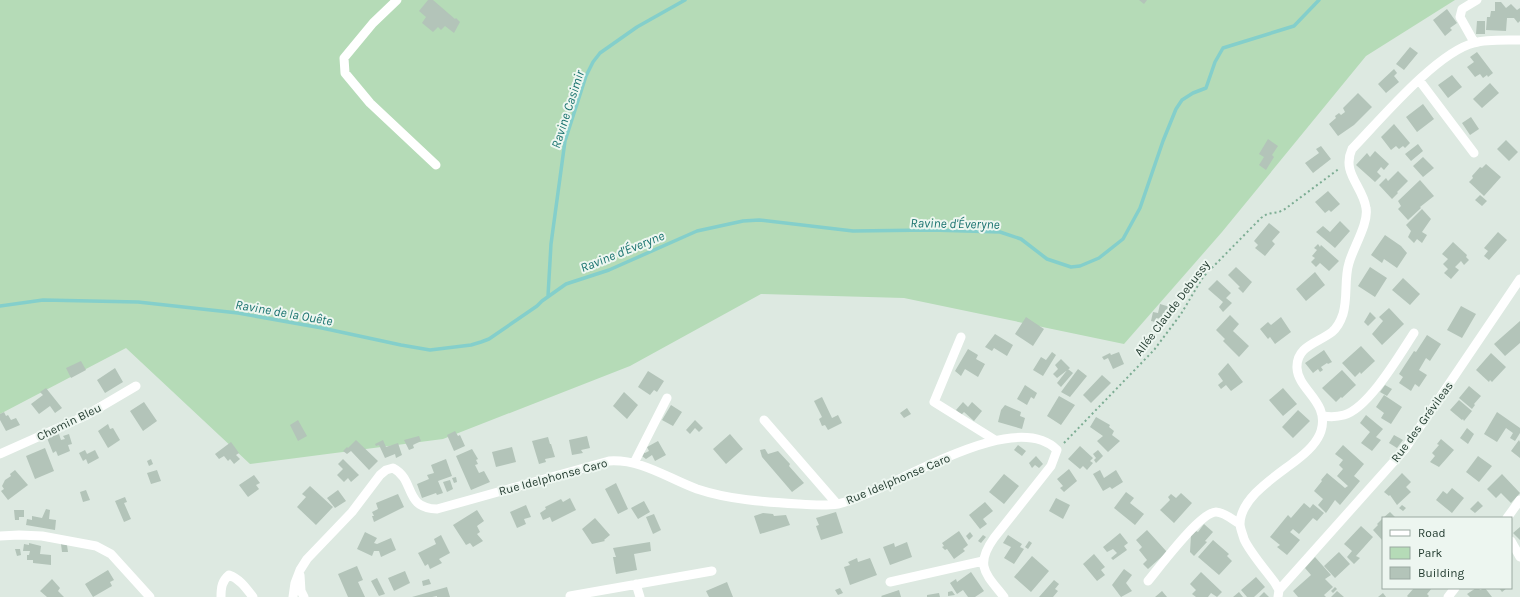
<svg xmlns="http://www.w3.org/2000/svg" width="1520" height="597" viewBox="0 0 1520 597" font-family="Karla,sans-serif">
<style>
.green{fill:#b5dbb7}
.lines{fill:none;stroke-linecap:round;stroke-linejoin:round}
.stream{stroke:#84cfcb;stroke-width:3.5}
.building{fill:#b3c4b9}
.path{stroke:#7dad94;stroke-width:2;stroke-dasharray:2 3;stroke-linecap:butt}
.street{stroke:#fff;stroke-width:9}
.labels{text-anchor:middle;stroke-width:4;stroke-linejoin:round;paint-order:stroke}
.street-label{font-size:12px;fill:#1f382c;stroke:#edf6f0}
.water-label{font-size:13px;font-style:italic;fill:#1a736f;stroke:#edf6f0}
</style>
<rect width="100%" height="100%" fill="#dde9e1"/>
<!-- green -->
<path class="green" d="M0,0H1455L1366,56L1222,232L1124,344L904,298L761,294L630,366L443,439L250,464L126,348L0,414Z"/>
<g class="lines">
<!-- stream -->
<path class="stream" d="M548,296L551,244L565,141L586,76L593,62L600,53L637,27L685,0
M0,306L43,300L138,302L238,313L322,328L401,345L430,350L471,345L481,342L489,339L537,306L542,301L566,284L609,270L697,231L743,221L759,220L853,231L931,230L1000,232L1021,239L1047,259L1071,267L1080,266L1099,258L1123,239L1140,208L1163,141L1176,109L1182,100L1193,93L1206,88L1215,62L1223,48L1294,26L1319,0"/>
</g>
<!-- building -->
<path class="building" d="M428,0H433L455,19L456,18L460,22L454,33L445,26L441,30L438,27L433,32L422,23L426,17L419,11Z
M1139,0H1147L1144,4Z
M1495,2H1501L1506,8L1511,4L1517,10L1520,8V21L1518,23L1514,18H1507L1506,31L1486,30L1487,17H1490L1491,11H1495Z
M1447,9L1457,23L1450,28L1452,30L1445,36L1433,20Z
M1477,21H1485V34H1476Z
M1410,47L1418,53L1404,70L1396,64Z
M1477,52L1493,73L1488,77L1487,75L1483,78L1480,74L1475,77L1467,67L1474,62L1470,57Z
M1394,69L1397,73L1394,76L1399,82L1386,93L1378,84Z
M1452,75L1462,87L1448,98L1438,85Z
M1490,83L1499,93L1482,108L1473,99Z
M1358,93L1372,107L1354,125L1338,136L1329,124L1336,118L1335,116L1339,113L1341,115L1345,112L1343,108Z
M1423,104L1434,119L1417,132L1406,117Z
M1471,117L1479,129L1470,135L1462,123Z
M1394,124L1410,143L1405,148L1403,146L1399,149L1396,146L1391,150L1381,137Z
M1268,139L1278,146L1272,155L1274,157L1266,170L1259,165L1264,157L1259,154Z
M1506,140L1518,152L1509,161L1497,149Z
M1418,144L1423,151L1411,161L1405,154Z
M1321,146L1331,159L1313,173L1305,163L1319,153L1316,149Z
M1375,151L1389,164L1384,170L1381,167L1377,172L1381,176L1375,182L1356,165L1367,153L1370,157Z
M1423,157L1434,168L1423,177L1413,166Z
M1486,164L1501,177L1484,196L1469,182L1473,178L1472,176L1480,167L1482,168Z
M1398,171L1408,181L1397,192L1398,193L1392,199L1379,185L1386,178L1388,181Z
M1420,180L1434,196L1420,207L1421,208L1408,220L1398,209L1401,206L1398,201Z
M1328,191L1340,204L1331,212L1329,210L1325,213L1315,202Z
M1480,195L1487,201L1482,206L1475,200Z
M1422,209L1431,219L1422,232L1427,235L1422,243L1417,239L1414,243L1408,237L1411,231L1406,225Z
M1340,221L1350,231L1335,248L1316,232L1323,226L1330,232Z
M1269,223L1280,232L1272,241L1275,244L1265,256L1255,248L1258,245L1254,241Z
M1498,232L1507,240L1489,260L1484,256L1488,251L1484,248Z
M1385,235L1401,246L1407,253L1397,268L1384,259L1382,263L1371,255Z
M1453,242L1467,255L1466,257L1469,260L1464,265L1461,261L1455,267L1459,270L1451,279L1444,273L1448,269L1443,264L1448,259L1442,254Z
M1318,244L1320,247L1321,245L1339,261L1329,271L1320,263L1316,267L1311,262L1315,258L1312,256L1317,250L1314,248Z
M1236,267L1252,282L1243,293L1238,288L1240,287L1228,275Z
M1370,267L1387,278L1375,297L1358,286Z
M1315,272L1325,285L1306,301L1296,289Z
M1403,278L1420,294L1410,305L1392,290Z
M1217,280L1231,293L1226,298L1232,303L1223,312L1219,307L1223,302L1208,289Z
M1160,304L1170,307L1167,320L1156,318L1155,322L1151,321L1153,312L1158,313Z
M1461,306L1476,314L1462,338L1447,330Z
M1389,308L1404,324L1382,345L1372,334L1383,321L1379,317Z
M1370,312L1376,318L1368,326L1364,322Z
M1230,315L1239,324L1233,331L1249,346L1239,357L1223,341L1225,339L1216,330Z
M1026,317L1044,329L1033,346L1015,334Z
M1281,317L1291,332L1275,344L1270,337L1268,339L1260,329L1268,322L1271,325Z
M1520,321V343L1505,356L1494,344Z
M995,334L1013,345L1007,356L994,348L992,351L985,347Z
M1427,335L1441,344L1430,361L1426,358L1419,370L1427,375L1419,387L1415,384L1411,391L1399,383L1403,377L1399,374L1414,351L1416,352Z
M1361,346L1375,361L1361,374L1360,372L1355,377L1342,363Z
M968,349L978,355L976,359L985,364L978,377L965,369L961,376L955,371Z
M1324,350L1332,362L1328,364L1327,363L1321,367L1323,370L1320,372L1318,369L1313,373L1305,363Z
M1052,352L1056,355L1043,376L1033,370L1041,357L1046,360Z
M1119,352L1124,364L1113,369L1108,358L1104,360L1102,357L1110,353L1111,355Z
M1491,353L1506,367L1492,382L1490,380L1489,382L1476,370Z
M1061,359L1070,368L1057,378L1053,374L1058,369L1055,365Z
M81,361L86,370L71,378L66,368Z
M1228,363L1243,382L1231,391L1226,385L1221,389L1218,385L1223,381L1218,374Z
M115,368L123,382L105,393L97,380Z
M1068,369L1073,373L1061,387L1057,383Z
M1078,369L1087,376L1070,397L1061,392Z
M1342,370L1356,385L1342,398L1341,397L1336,402L1322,388Z
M648,371L664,381L657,392L654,390L650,395L638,387Z
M1102,375L1111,383L1091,403L1083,395Z
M1025,385L1037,393L1034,399L1031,397L1027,405L1017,399Z
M1385,385L1392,389L1387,396L1380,392Z
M1469,386L1481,396L1474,404L1475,405L1472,409L1459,398Z
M46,388L62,408L55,413L50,406L39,414L31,404L43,395L40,392Z
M1283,388L1297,404L1283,416L1269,400Z
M624,392L638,405L627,419L613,406Z
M1384,395L1402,407L1391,424L1381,418L1384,413L1376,407Z
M1059,396L1075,405L1061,425L1047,416Z
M822,397L832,418L838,415L842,423L828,430L825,425L822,426L819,419L822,417L814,401Z
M1459,400L1472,411L1464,421L1463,419L1462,420L1450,410Z
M144,402L157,421L143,431L130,411Z
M963,402L968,407L972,402L982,411L974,421L964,412L961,415L956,410Z
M671,405L682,412L673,426L662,420Z
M1005,405L1021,412L1020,416L1025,418L1022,429L998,422L1001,410Z
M907,408L911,414L904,418L900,413Z
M1298,410L1310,421L1293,438L1282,427Z
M4,412L6,416L8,415L11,420L16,418L20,425L6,431L0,420V414Z
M1497,412L1520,428V433L1515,441L1510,438L1513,433L1506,428L1497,442L1484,434Z
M1366,415L1383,429L1376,437L1381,440L1372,451L1361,443L1370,432L1360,423Z
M1096,417L1110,425L1109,427L1114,431L1112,435L1120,441L1108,452L1097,441L1103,436L1090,427Z
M298,420L307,436L298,441L290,425Z
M695,420L703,428L699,432L695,428L690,434L686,430Z
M108,424L110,429L113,428L120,440L108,448L98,431Z
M1467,428L1474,434L1468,444L1460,438Z
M455,431L458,436L460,435L465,446L454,451L447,435Z
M59,434L61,440L65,439L63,436L69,434L72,444L68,445L70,451L58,456L56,451L53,453L47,438Z
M730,434L743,449L726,464L713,449Z
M1394,435L1403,440L1397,448L1389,443Z
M419,436L421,441L413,445L414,448L409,450L404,440Z
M587,436L590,448L581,450L583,453L572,455L569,440Z
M548,437L550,444H551L555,457L545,459L546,462L539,464L532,441Z
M1441,439L1454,450L1439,467L1430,462L1435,456L1432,453L1439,445L1437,444Z
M356,440L378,461L369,470L351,451L347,454L343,451L347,447L348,448Z
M383,440L386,447L398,443L402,455L396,458L395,454L385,458L379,445L376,446L375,444Z
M1519,440L1520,442V458L1511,451Z
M658,441L666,455L655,461L652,455L646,459L639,454L641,451L645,453L649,451L647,447Z
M231,442L239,453L236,455L240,459L234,464L230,459L228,461L224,456L219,459L215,454Z
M1018,445L1026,451L1022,456L1014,450Z
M1343,445L1364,464L1354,476L1360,481L1340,505L1335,500L1326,513L1318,505L1323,499L1314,491L1322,481L1321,480L1327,473L1345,488L1348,486L1337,476L1343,469L1339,465L1343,460L1335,454Z
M1080,446L1093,458L1090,461L1093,463L1087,470L1083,466L1080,469L1068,459Z
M512,447L516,462L496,467L492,452Z
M45,448L54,471L35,479L26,456Z
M472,449L478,459L476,460L478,464L475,465L479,473L484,471L490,482L471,490L456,456Z
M765,449L768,454L778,451L790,464L789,466L804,483L792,492L762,457L760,450Z
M85,450L87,454L95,450L99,458L88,464L86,459L83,461L79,453Z
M1098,450L1103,456L1096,463L1094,460L1096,458L1093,454Z
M1036,456L1043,464L1039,468L1035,465L1032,468L1029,463Z
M1478,456L1492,466L1479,482L1466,472Z
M151,459L153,464L149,466L147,461Z
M343,459L359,475L351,482L348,478L344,482L337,475L343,469L338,464Z
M446,459L452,476L438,481L443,493L437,495L436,493L422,498L417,484L429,479L427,475L434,473L431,465Z
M1069,469L1077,481L1064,492L1060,488L1063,486L1057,479Z
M15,470L28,485L8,500L1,491L4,489L2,486L5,480L11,476L10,474Z
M157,470L161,481L151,484L147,473Z
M1100,470L1104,478L1116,470L1123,482L1112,489L1110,487L1103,491L1093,474Z
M1402,473L1411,482L1406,487L1411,492L1397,505L1390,495L1389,496L1384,492Z
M1004,474L1019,486L1004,504L989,492Z
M1502,474L1520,493L1511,503L1501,493L1496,498L1487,489Z
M254,475L260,483L256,485L259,489L248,497L239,485Z
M456,477L457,482L454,483L452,478Z
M450,480L453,489L447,492L443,482Z
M616,483L628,509L618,514L605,489Z
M310,486L333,507L316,525L297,507L306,497L302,494Z
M1452,488L1464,498L1452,513L1436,500L1443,491L1447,494Z
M86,490L90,500L83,502L80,492Z
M338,490L346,501L335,508L327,498Z
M1126,492L1134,498L1130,503L1144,514L1135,525L1114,508Z
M1181,493L1192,503L1174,523L1160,510L1170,500L1168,497L1171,494L1176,498Z
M398,494L404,507L374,522L372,516H374L372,512L378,509L376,503Z
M125,497L127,502L124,503L131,519L124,522L115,501Z
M570,498L576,510L552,522L550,517L543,520L540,513L546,509L545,507L561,499L563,502Z
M1056,498L1070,505L1063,519L1049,511Z
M644,501L650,512L638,519L631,508Z
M1478,501L1483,506L1475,513L1470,509Z
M985,502L993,511L983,519L987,524L980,529L969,515Z
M1304,503L1310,508L1313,504L1324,513L1317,521L1313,518L1299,534L1293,529L1290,532L1300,540L1287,555L1277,547L1280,545L1270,537L1288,515L1291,518Z
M526,505L531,517L524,519L526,524L517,528L510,512Z
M1402,505L1406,508L1403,511L1399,508Z
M46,509L50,510L49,519L56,520L55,530L26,525L27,519L32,520V516L42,518Z
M14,510H24V517H19V520H15Z
M477,510L484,521L477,526L480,532L477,534L483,541L473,547L470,543L466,545L453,525Z
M836,512L843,533L821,540L816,526L819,525L816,518Z
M1390,512L1396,518H1383Z
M763,513L773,514L774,516L786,515L790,525L760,534L754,516Z
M654,514L661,530L653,534L646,517Z
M595,518L610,535L604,540L605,541L592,544L582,529Z
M1383,518V541L1373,530L1378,525L1377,524Z
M1204,524L1213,532L1205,541L1207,542L1194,556L1190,552L1191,535L1196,531L1198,532Z
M1361,526L1373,537L1356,556L1360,558L1354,564L1347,557L1352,551L1344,544Z
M1520,527V540L1513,533Z
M1147,530L1167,552L1148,569L1143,564L1147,560L1139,550L1142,547L1136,540Z
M959,531L968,545L963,549L965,551L954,559L947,549L945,550L942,547L944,546L942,543Z
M365,532L377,538L374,543L377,544L391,538L396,550L381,557L379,551H374L372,556L357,549Z
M970,532L973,536L969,540L966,536Z
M1120,533L1128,543L1124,546L1127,550L1113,560L1111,558L1117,553L1113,549L1107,552L1103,547Z
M441,535L450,553L439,559L442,563L430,569L428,564L425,566L418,553L436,544L434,539Z
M983,535L986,537L981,543L978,541Z
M1008,535L1022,544L1020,547L1024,549L1014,564L1004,558L1011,547L1003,543Z
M1213,540L1229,554L1227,556L1232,561L1219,575L1198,557Z
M1029,541L1032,543L1028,549L1025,547Z
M650,542L651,551L634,554L637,570L616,574L613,557H616L613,548Z
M907,542L912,557L890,565L883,547L894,543L895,547Z
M29,543L41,546L40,554L51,555V565L33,563V560H27V555H29L30,551H23L24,544L29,545Z
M61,544L67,545L68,552H62Z
M15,549H20L21,555L17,556Z
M1339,552L1350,564L1335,578L1324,566Z
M1094,554L1105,567L1101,570L1105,575L1097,581L1083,564Z
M1032,556L1049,571L1031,592L1014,577Z
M1315,557L1331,575L1325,579L1333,587L1324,595L1326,597H1298L1293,591L1311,575L1305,568Z
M857,558L858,562L870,558L877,575L850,585L844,567L850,565L848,562Z
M357,566L363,580L358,582L365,597H348L338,574Z
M1124,569L1132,575L1126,583L1132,591L1121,597L1112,585Z
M108,570L114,580L110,582L112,586L93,597L85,584Z
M405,571L410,583L394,591L388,578Z
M971,572L984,591L975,597H968L963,590L957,594L950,583L956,579L957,582Z
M1201,572L1222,592L1217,597L1211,593L1208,597H1196L1192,594L1196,590L1190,584Z
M1256,577L1265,587L1254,597H1247L1241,590Z
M377,578L385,594L379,596L371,581Z
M52,579L60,588L58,591L64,597H47L40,591Z
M429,579L431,584L423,586L422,581Z
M1054,580L1059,584L1055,589L1058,591L1053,597H1039Z
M727,582L733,597H709L706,591Z
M447,587L450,597H437V596L432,597H412Z
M1335,587L1337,589L1333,593L1331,591Z
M840,588L843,593L838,595L835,590Z
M1414,588H1432L1427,594L1429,596L1428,597H1408L1407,596Z
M1476,588H1479L1480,590L1485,588L1492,597H1470L1467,594Z
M1499,588H1507L1502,592Z
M899,590L901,597H882L881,596Z
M952,591L955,595L948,596V592Z
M1162,591L1167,597H1155Z
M1337,591L1344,597H1331Z
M1239,592L1243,597H1233Z
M1264,592L1269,597H1259Z
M939,593L940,597H927V595Z
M1383,593L1386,597H1378Z"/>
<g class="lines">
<!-- path -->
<path class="path" d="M1064,443L1154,350L1181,314L1203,277L1261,218L1267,214L1279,212L1285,209L1340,168"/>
<!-- street -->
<path class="street" d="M397,0L373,23L344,58L345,73L370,103L436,165
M1474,42L1460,17L1462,9L1477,0
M1419,80L1474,153
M961,337L934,402L995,440
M1323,416C1330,417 1337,417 1344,415C1369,408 1400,354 1414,333
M764,420L837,504
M0,454L85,416L136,386
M634,463L667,398
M1507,518L1520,500
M0,536L19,535L42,536L96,546L111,554L150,597
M1511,541L1520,557
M300,575L301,591L304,597
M1148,581C1159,568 1200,512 1216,512C1224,512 1233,520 1240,524
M890,582L983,561
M636,584L640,597
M1279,590L1405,449L1520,279
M570,596L712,571
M221,597C221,587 222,581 229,575C240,579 246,588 253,597
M293,597L295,583L300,570L307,559L352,512L380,475L386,470L393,468C416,480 403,508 437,509L609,461C642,459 667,478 697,489C730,500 765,502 799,504C811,505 826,506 838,504C889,493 1012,405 1057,450L1051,466L994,538C974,566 986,574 1004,597
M1278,597L1279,590L1275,583C1267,572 1249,551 1244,539C1243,535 1240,528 1240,524C1240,498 1276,476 1294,462C1305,454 1317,444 1321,431C1330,402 1298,390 1297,368C1296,346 1318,343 1332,332C1338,327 1341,320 1343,314C1348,297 1344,279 1349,263C1353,248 1369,223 1366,208C1363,186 1341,173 1352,149C1380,120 1437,52 1474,43C1486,39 1507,40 1520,40
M1448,597L1455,588"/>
</g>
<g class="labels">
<!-- street labels -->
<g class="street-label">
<text transform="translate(1172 308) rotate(-53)" y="4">Allée Claude Debussy</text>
<text transform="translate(69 422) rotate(-26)" y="4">Chemin Bleu</text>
<text transform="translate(1422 422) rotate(-54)" y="4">Rue des Grévileas</text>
<text transform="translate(553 477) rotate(-15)" y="4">Rue Idelphonse Caro</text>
<text transform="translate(898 479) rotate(-23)" y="4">Rue Idelphonse Caro</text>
</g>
<!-- water labels -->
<g class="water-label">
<text transform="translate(567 109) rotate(-72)" y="5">Ravine Casimir</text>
<text transform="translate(955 223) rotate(1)" y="5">Ravine d'Éveryne</text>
<text transform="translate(622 251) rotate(-22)" y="5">Ravine d'Éveryne</text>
<text transform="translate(284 312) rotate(10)" y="5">Ravine de la Ouête</text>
</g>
</g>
<!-- legend -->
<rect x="1382" y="517" width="130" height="72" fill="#edf6f0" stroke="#9baaa2"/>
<rect x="1390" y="530" width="20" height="6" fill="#ffffff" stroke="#9baaa2"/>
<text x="1418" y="537" font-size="12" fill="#1f382c">Road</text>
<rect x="1390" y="547" width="20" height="12" fill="#b5dbb7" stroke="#9baaa2"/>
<text x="1418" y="557" font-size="12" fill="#1f382c">Park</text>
<rect x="1390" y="567" width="20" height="12" fill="#b3c4b9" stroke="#9baaa2"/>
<text x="1418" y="577" font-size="12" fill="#1f382c">Building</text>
</svg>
